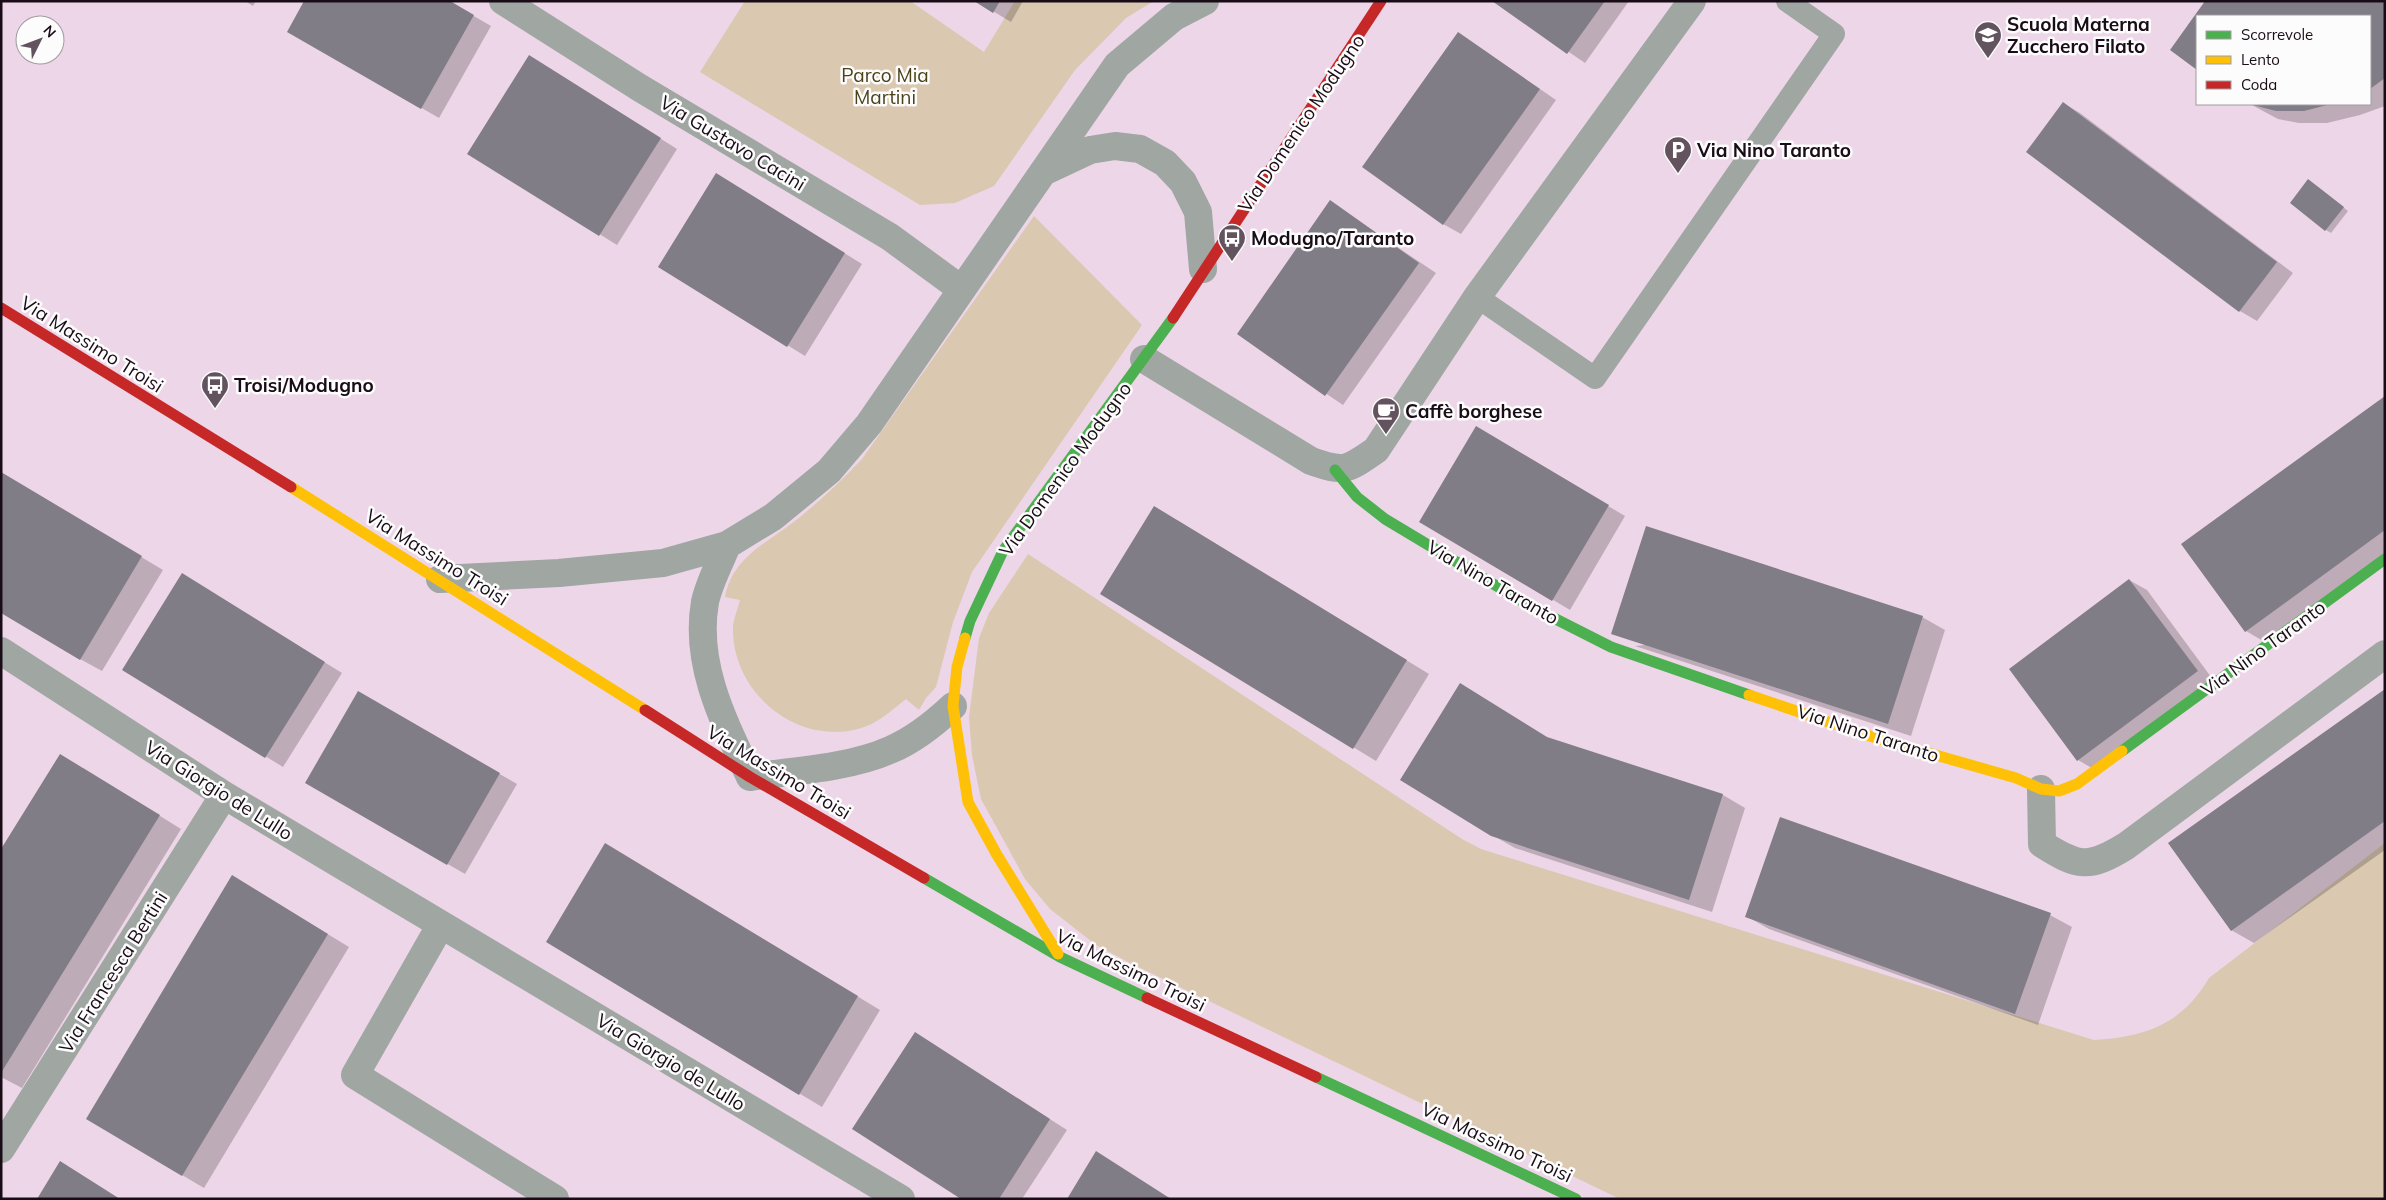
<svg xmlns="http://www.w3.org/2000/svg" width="2386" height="1200" viewBox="0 0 2386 1200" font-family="Mulish,sans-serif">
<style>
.green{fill:#dac8b1}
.shadow{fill:#0003}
.building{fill:#807d86}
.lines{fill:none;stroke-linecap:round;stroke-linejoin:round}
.lane{stroke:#a0a6a2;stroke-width:22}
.street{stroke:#a0a6a2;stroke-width:28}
.fast{stroke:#4caf50;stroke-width:11}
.slow{stroke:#ffc107;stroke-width:11}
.jam{stroke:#c62828;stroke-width:11}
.labels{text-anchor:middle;stroke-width:5;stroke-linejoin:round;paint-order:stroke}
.poi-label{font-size:19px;font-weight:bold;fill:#190c16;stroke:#fcfcfc;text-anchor:start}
.park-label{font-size:19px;fill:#4b421a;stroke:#fcfcfc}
.street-label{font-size:19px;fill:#190c16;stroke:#fcfcfc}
</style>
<rect width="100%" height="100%" fill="#edd6e7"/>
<!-- green -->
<path class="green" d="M745,1H910L984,52L1015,1H1154L1126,18L1075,70L994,186L955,203L920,205L700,72Z
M1034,216L1142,325L972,572L953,622L936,687L926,698L919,710L906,699C891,711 877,724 858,729C794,745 731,691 733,626C734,618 738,608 740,600L725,597C733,555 770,542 800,517C822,499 842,480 862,459Z
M1028,554L1462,839L1481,849L2094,1040C2146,1037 2182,1024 2209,978L2385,843V1199H1620L1130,963L1096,945L1050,909L1025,879L981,799L972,755L969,717L979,638L989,613Z"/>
<!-- shadow -->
<path class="shadow" d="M245,1H256L253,6Z
M448,1L491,26L439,118L289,32Z
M976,1H1023L1011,22Z
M1494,1H1629L1585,63Z
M2206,1H2385V106L2360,115L2327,123H2299L2278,119L2250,104H2370V16H2197V68L2172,50Z
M1459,33L1556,100L1461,234L1443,224Z
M547,67L677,149L617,245L469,153Z
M2063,103L2080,113L2293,273L2257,321L2240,311Z
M2314,184L2348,211L2331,233L2326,230Z
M734,185L862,264L805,356L660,267Z
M1330,202L1436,273L1343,405L1238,334Z
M2385,397V559L2268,644L2246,631Z
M1476,428L1625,516L1570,610L1421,521Z
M1,473L163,570L102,671L80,659Z
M1177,520L1429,674L1376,761L1102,594Z
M2129,580L2147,590L2214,681L2095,770L2078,760Z
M200,585L342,673L283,767L124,669Z
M1922,617L1945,630L1911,736L1635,646Z
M2385,691V850L2254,943L2231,930Z
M359,692L517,784L465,874L307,783Z
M1550,739L1723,795L1745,808L1712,912L1515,848L1492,835Z
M83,768L181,829L22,1088L1,1077V852Z
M628,858L880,1010L822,1107L547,942Z
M255,890L349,947L204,1188L182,1175Z
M2050,915L2072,927L2038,1025L1769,929L1746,916Z
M932,1044L1067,1130L1022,1199H964Z"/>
<!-- building -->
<path class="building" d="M304,1H450L474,15L421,109L287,32Z
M974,1H1000L993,13Z
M1492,1H1605L1567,54Z
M2205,1H2385V78L2370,89V16H2197V70L2170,50Z
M1458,32L1540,89L1443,225L1362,167Z
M529,55L661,138L599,236L467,154Z
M2063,102L2277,262L2239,312L2026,152Z
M2249,104H2331L2304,111H2276Z
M716,173L845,253L787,347L658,267Z
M2308,179L2344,207L2325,231L2290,203Z
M1330,200L1419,263L1325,396L1237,334Z
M2385,396V530L2245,632L2181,544Z
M1476,426L1609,505L1552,601L1419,522Z
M1,472L142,556L80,660L1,613Z
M1154,506L1407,660L1353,749L1100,594Z
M1646,526L1923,616L1888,724L1611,634Z
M182,573L325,662L265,758L122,670Z
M2129,579L2198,671L2077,761L2009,669Z
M1460,683L1547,737L1723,794L1689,900L1491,836L1400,780Z
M2385,689V821L2231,931L2168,843Z
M358,691L500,773L447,865L305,783Z
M60,754L160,815L1,1073V849Z
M1780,817L2051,913L2015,1014L1745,917Z
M605,843L858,996L799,1095L546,942Z
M232,875L328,934L182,1176L86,1119Z
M915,1032L1050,1119L999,1199H961L852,1129Z
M1096,1151L1171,1199H1067Z
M60,1161L120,1199H37Z"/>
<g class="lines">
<!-- lane -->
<path class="lane" d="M1477,297L1595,378L1834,34L1787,1"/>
<!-- street -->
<path class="street" d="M503,1L640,88L890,237L961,289
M1043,172L1090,150L1115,146L1140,149L1165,163L1183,182L1198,212L1203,269
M1144,359L1311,461C1345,473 1347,470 1376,450L1477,297L1692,1
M727,545C720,563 709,583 705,602C694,665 724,722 750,777C795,771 849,768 890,750C914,740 935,723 953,706
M440,579L559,573L663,563L727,545L773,517L829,471L869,424L1117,65L1174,17L1205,1
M1,651L224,795L901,1199
M2041,789L2042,844C2078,867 2089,869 2126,846L2385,654
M440,926L355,1075L555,1199
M1,1149L224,795"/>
<!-- fast -->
<path class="fast" d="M1335,470L1357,497L1385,519L1530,606L1611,647L1749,695
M965,638L970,621L1003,551L1173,318
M2122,751L2385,559
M924,878L1060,957L1147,998
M1316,1077L1576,1199"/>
<!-- slow -->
<path class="slow" d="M291,487L645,710
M965,638L957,667L953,706L968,802L997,855L1058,954
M1749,695L1876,738L2016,778L2041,789L2059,791L2077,784L2122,751"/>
<!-- jam -->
<path class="jam" d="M1,308L291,487
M1173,318L1381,1
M645,710L750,777L924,878
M1147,998L1316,1077"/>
</g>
<!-- icons -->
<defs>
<g id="school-pin" transform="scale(1.4375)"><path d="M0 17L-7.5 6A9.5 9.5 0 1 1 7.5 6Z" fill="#63535f" stroke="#fcfcfc"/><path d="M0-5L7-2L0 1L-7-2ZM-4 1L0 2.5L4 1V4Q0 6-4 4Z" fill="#fff"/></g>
<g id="parking-pin" transform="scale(1.4375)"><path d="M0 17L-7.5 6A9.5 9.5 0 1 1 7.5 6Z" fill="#63535f" stroke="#fcfcfc"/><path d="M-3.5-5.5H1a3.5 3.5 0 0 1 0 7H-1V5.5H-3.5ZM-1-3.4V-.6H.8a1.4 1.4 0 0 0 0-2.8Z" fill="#fff"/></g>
<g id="bus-pin" transform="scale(1.4375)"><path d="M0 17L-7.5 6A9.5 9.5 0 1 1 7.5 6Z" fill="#63535f" stroke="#fcfcfc"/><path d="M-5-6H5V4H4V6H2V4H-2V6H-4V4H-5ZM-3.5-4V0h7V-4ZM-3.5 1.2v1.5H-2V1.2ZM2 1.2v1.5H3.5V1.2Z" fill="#fff"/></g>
<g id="cafe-pin" transform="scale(1.4375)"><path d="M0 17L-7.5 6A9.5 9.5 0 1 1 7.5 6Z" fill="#63535f" stroke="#fcfcfc"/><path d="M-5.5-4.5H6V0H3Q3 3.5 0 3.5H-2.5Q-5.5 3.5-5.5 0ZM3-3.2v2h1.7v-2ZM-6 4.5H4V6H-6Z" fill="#fff"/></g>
</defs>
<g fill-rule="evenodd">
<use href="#school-pin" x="1988" y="35"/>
<use href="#parking-pin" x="1678" y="150"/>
<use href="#bus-pin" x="1232" y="238"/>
<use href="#bus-pin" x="215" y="385"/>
<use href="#cafe-pin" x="1386" y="411"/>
</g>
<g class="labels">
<!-- poi labels -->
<g class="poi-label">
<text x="2007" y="31">Scuola Materna<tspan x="2007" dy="22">Zucchero Filato</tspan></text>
<text x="1697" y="157">Via Nino Taranto</text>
<text x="1251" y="245">Modugno/Taranto</text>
<text x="234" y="392">Troisi/Modugno</text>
<text x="1405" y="418">Caffè borghese</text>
</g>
<!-- park labels -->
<g class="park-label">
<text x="885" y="82">Parco Mia<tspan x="885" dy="22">Martini</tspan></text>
</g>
<!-- street labels -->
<g class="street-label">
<text transform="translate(1301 123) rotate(-56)" y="7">Via Domenico Modugno</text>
<text transform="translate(733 143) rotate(31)" y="7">Via Gustavo Cacini</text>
<text transform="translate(92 344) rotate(32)" y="7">Via Massimo Troisi</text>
<text transform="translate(1065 469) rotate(-54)" y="7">Via Domenico Modugno</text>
<text transform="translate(437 557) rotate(32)" y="7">Via Massimo Troisi</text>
<text transform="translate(1493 582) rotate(30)" y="7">Via Nino Taranto</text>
<text transform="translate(2263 648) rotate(-36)" y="7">Via Nino Taranto</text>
<text transform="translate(1868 733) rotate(18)" y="7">Via Nino Taranto</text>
<text transform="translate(779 772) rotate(31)" y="7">Via Massimo Troisi</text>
<text transform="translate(219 790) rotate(32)" y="7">Via Giorgio de Lullo</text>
<text transform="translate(1131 970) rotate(26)" y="7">Via Massimo Troisi</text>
<text transform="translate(113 972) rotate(-58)" y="7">Via Francesca Bertini</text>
<text transform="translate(671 1062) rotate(31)" y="7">Via Giorgio de Lullo</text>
<text transform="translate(1497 1142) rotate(25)" y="7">Via Massimo Troisi</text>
</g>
</g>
<!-- border -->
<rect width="2386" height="1200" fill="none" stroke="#190c16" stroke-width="5"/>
<!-- legend -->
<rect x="2196" y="15" width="175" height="90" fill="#fcfcfc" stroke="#a19ca0"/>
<rect x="2206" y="31" width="25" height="8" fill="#4caf50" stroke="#a19ca0"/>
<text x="2241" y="40" font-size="15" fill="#190c16">Scorrevole</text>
<rect x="2206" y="56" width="25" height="8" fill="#ffc107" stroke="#a19ca0"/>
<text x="2241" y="65" font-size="15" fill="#190c16">Lento</text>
<rect x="2206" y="81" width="25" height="8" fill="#c62828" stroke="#a19ca0"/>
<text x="2241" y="90" font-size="15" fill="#190c16">Coda</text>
<!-- north arrow -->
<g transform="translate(40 40) rotate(48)"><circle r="24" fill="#fcfcfc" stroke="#a19ca0"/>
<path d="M0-4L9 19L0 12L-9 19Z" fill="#63535f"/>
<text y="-8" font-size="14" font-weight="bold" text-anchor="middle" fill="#190c16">N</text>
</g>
</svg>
